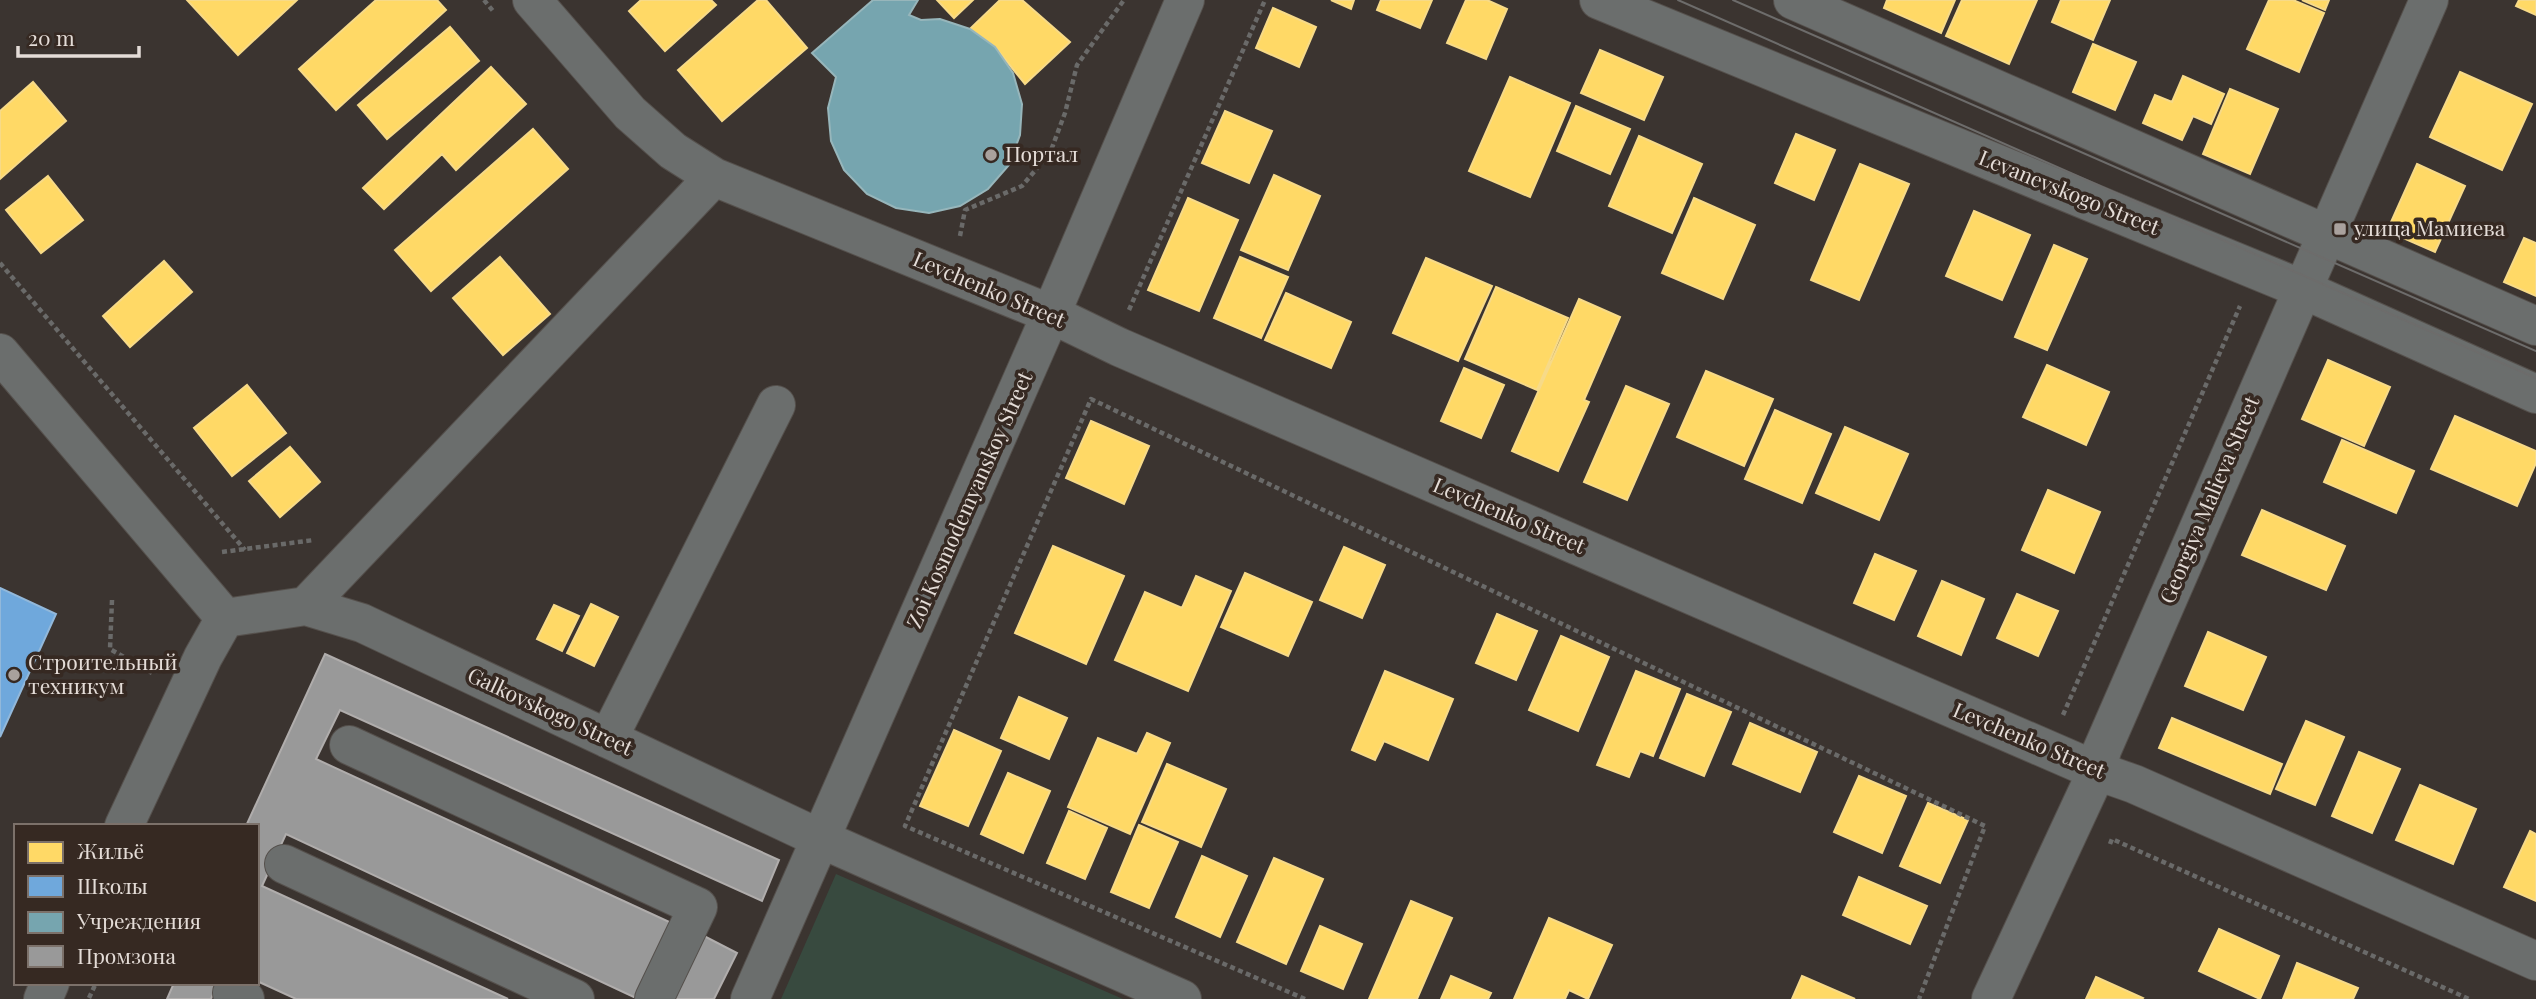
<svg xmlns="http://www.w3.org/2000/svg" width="2536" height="999" viewBox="0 0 2536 999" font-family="'Playfair Display',serif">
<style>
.green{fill:#384a3f}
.homes{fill:#ffd966;stroke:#f7da88;stroke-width:2}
.schools{fill:#6fa8dc;stroke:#92b8da;stroke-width:2}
.public{fill:#76a5af;stroke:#97b6bb;stroke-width:2}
.industry{fill:#999;stroke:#b0adac;stroke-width:2}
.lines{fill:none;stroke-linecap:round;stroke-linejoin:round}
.minor-casing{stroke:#55504c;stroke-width:40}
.path{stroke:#6a6a69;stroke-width:4.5;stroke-dasharray:5 3.5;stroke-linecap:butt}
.minor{stroke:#6b6e6d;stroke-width:38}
.tram{stroke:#6d6c6b;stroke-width:2}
.poi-dot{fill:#a9a19d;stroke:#362922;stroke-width:2.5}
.labels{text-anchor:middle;stroke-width:7;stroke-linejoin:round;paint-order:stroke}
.poi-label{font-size:21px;fill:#e4dcd7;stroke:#362922;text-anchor:start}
.street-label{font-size:21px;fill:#e4dcd7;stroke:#362922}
</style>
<rect width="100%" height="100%" fill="#3b3430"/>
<!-- green -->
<path class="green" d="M836,874L1123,999H781Z"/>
<!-- homes -->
<path class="homes" d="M187,0H297L238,55Z
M376,0H437L446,10L336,110L299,69Z
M641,0H711L716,5L665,51L629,11Z
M758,0H766L807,48L722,121L678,70Z
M937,0H973L954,18Z
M1000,0H1022L1070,42L1025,84L995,47L970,29Z
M1331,0H1354L1351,9Z
M1381,0H1432L1420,28L1377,10Z
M1466,0H1487L1507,9L1486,59L1447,43Z
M1887,0H1955L1941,33L1884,8Z
M1962,0H2037L2009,64L1946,36Z
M2061,0H2110L2093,40L2052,22Z
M2269,0H2293L2324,13L2299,72L2247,49Z
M2302,0H2329L2325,10Z
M2519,0H2536V15L2516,6Z
M1273,8L1316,27L1299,67L1256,48Z
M450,27L479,61L387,139L358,105Z
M2093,44L2136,62L2115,110L2073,92Z
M1600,50L1663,77L1644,120L1581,93Z
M491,67L526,104L456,170L442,154L384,209L363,188Z
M2460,72L2532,104L2502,170L2430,137Z
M2183,76L2224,94L2211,124L2193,116L2182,140L2143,123L2155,95L2172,102Z
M1510,77L1570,103L1530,197L1469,171Z
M33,82L66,121L0,179V111Z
M2230,89L2278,109L2250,174L2203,154Z
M1576,106L1630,129L1610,174L1557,151Z
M1225,111L1272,131L1249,183L1202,163Z
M533,129L568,169L431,291L395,250Z
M1796,134L1835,150L1814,200L1775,183Z
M1639,136L1702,164L1672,233L1609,206Z
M1860,164L1909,184L1859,300L1811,280Z
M2417,164L2465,186L2435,252L2387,231Z
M1274,175L1320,196L1288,270L1241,250Z
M48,176L83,220L41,253L6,210Z
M1188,198L1238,220L1199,311L1148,290Z
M1694,198L1755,225L1723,299L1662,273Z
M1974,211L2030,235L2002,300L1946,276Z
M2524,238L2536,243V296L2504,282Z
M2054,245L2087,259L2047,350L2015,337Z
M500,257L550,314L503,355L453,298Z
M1240,257L1288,277L1261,338L1214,318Z
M1426,258L1492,286L1458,361L1393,333Z
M164,261L192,292L130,347L103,316Z
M1496,287L1568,318L1537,390L1465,359Z
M1286,293L1351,322L1331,368L1265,340Z
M1579,299L1620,317L1584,400L1589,402L1558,471L1512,451Z
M2328,360L2390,387L2364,446L2302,419Z
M2047,365L2109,392L2086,445L2023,417Z
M1464,368L1504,385L1481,438L1441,421Z
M1706,371L1773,399L1744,466L1677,437Z
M247,385L286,433L232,476L194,428Z
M1626,386L1669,404L1627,500L1584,482Z
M1775,410L1831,434L1802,503L1745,479Z
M2455,416L2536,451V463L2517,506L2431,469Z
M1091,421L1149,446L1124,504L1066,478Z
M1845,427L1908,454L1879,520L1816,493Z
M2342,440L2414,471L2396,513L2324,482Z
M290,447L320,482L280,517L249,481Z
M2048,490L2100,512L2074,573L2022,550Z
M2262,510L2345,546L2326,590L2242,555Z
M1053,546L1124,576L1086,664L1015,633Z
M1344,547L1385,565L1362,618L1320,600Z
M1875,554L1916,571L1894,620L1854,603Z
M1245,573L1312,602L1288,656L1221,627Z
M1196,576L1231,591L1188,691L1115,660L1145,592L1182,608Z
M1942,581L1984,599L1961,655L1918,636Z
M2017,594L2058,611L2038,656L1997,638Z
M591,604L618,617L594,666L567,653Z
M554,605L579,616L562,651L537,639Z
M1497,614L1537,631L1516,680L1476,663Z
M2208,632L2266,657L2243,710L2185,686Z
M1561,636L1609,657L1578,731L1529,710Z
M1385,671L1453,699L1428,760L1384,741L1375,760L1352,750Z
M1636,671L1680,689L1653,756L1640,751L1629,777L1597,765Z
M1687,694L1731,712L1704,776L1660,758Z
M1019,697L1067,718L1049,759L1001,738Z
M2172,718L2282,764L2270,794L2159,748Z
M2306,721L2344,737L2315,805L2276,789Z
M1750,723L1817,752L1800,792L1733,764Z
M954,730L1001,751L968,826L920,806Z
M1147,733L1170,743L1130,834L1068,807L1098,738L1137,754Z
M2359,752L2400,769L2372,833L2332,816Z
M1167,764L1226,789L1201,847L1142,822Z
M1008,773L1050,791L1023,853L981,834Z
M1859,776L1906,796L1882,853L1834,832Z
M2420,785L2476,809L2453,864L2396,840Z
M1928,803L1968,820L1940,883L1900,866Z
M1069,811L1107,828L1085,879L1047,863Z
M1139,825L1178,842L1149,908L1111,892Z
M2530,831L2536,834V901L2504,887Z
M1202,856L1247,876L1220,937L1176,917Z
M1274,858L1323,879L1286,964L1237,942Z
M1859,877L1927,906L1910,944L1843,915Z
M1411,901L1452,918L1417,999H1369Z
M1549,918L1612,945L1588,999L1569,990L1565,999H1514Z
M1320,926L1362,944L1343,989L1301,971Z
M2219,929L2279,956L2260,999L2199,971Z
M2297,963L2358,988L2353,999H2283Z
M1451,976L1491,993L1488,999H1441Z
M1802,976L1855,999H1792Z
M2096,977L2143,998L2142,999H2086Z"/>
<!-- schools -->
<path class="schools" d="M0,588L56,614L0,737Z"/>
<!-- public -->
<path class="public" d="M873,0H918L909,15L921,20L940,19L970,29L995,47L1013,73L1022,104L1020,135L1009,165L988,189L960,206L929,213L896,208L867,194L844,170L831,141L828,108L836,77L812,53Z"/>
<!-- industry -->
<path class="industry" d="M325,654L779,860L762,901L340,710L316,759L678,926L638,999L286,834L262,886L508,999H296L257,981V826H246Z
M702,935L737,953L714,999H670Z
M174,983H218L211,999H167Z"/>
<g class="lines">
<!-- minor casing -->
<g class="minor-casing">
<path id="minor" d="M532,0L630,113L673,151L714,177L1051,314L1119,347L2097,771L2134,784L2536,961
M1599,0L2302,289L2536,394
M1793,0L2536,326
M0,353L225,618
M306,606L714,177
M225,618L306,606L362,623L821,839L1182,999
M608,739L776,405
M349,745L698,907L654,999
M124,826L203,657L225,618
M284,864L575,999
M232,993L245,999
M43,999L50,983
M750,999L1051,314L1185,0
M1991,999L2097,771L2102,750L2429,0"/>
</g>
<!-- path -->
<path class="path" d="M484,0L493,11
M960,236L965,210L1022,186L1050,153L1065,113L1077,65L1124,0
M0,263L245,550
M1129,310L1265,0
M222,552L314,540
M112,600L110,649L152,673
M2063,715L2240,306
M2110,844L2112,839L2469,999
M89,998L96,983
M1305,999L905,826L1091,399L1985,826L1919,999"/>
<!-- minor -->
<use href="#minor" class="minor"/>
<!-- tram -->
<path class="tram" d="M1678,0L2536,378
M1733,0L2536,351"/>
</g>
<!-- markers -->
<g class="poi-dot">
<circle cx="991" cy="155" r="7"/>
<rect x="2333" y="222" width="14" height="14" rx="3.5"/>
<circle cx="14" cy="675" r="7"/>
</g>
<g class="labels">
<!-- poi labels -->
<g class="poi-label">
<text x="1005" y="162">Портал</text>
<text x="2354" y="236">улица Мамиева</text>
<text x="28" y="670">Строительный<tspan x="28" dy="24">техникум</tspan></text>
</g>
<!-- street labels -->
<g class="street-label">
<text transform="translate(2069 193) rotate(22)" y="7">Levanevskogo Street</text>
<text transform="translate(989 290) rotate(23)" y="7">Levchenko Street</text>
<text transform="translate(970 500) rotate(-66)" y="7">Zoi Kosmodemyanskoy Street</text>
<text transform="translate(2210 500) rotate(-67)" y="7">Georgiya Malieva Street</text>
<text transform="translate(1509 516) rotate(23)" y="7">Levchenko Street</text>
<text transform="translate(550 712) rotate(25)" y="7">Galkovskogo Street</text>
<text transform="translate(2029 741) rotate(23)" y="7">Levchenko Street</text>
</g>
</g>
<!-- legend -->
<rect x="14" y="824" width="245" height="161" fill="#362922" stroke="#7c716a" stroke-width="2"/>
<rect x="28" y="842" width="35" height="21" fill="#ffd966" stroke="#7c716a" stroke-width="2"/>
<text x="77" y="859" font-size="21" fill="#e4dcd7">Жильё</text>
<rect x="28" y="876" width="35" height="21" fill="#6fa8dc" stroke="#7c716a" stroke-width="2"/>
<text x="77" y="894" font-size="21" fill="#e4dcd7">Школы</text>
<rect x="28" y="912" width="35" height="21" fill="#76a5af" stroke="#7c716a" stroke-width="2"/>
<text x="77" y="929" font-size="21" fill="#e4dcd7">Учреждения</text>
<rect x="28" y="946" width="35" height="21" fill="#999999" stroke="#7c716a" stroke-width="2"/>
<text x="77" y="964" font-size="21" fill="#e4dcd7">Промзона</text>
<!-- scale -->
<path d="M18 46v10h121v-10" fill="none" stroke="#e4dcd7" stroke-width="3.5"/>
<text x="28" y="46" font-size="21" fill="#e4dcd7" stroke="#362922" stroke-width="5" paint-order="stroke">20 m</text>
</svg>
